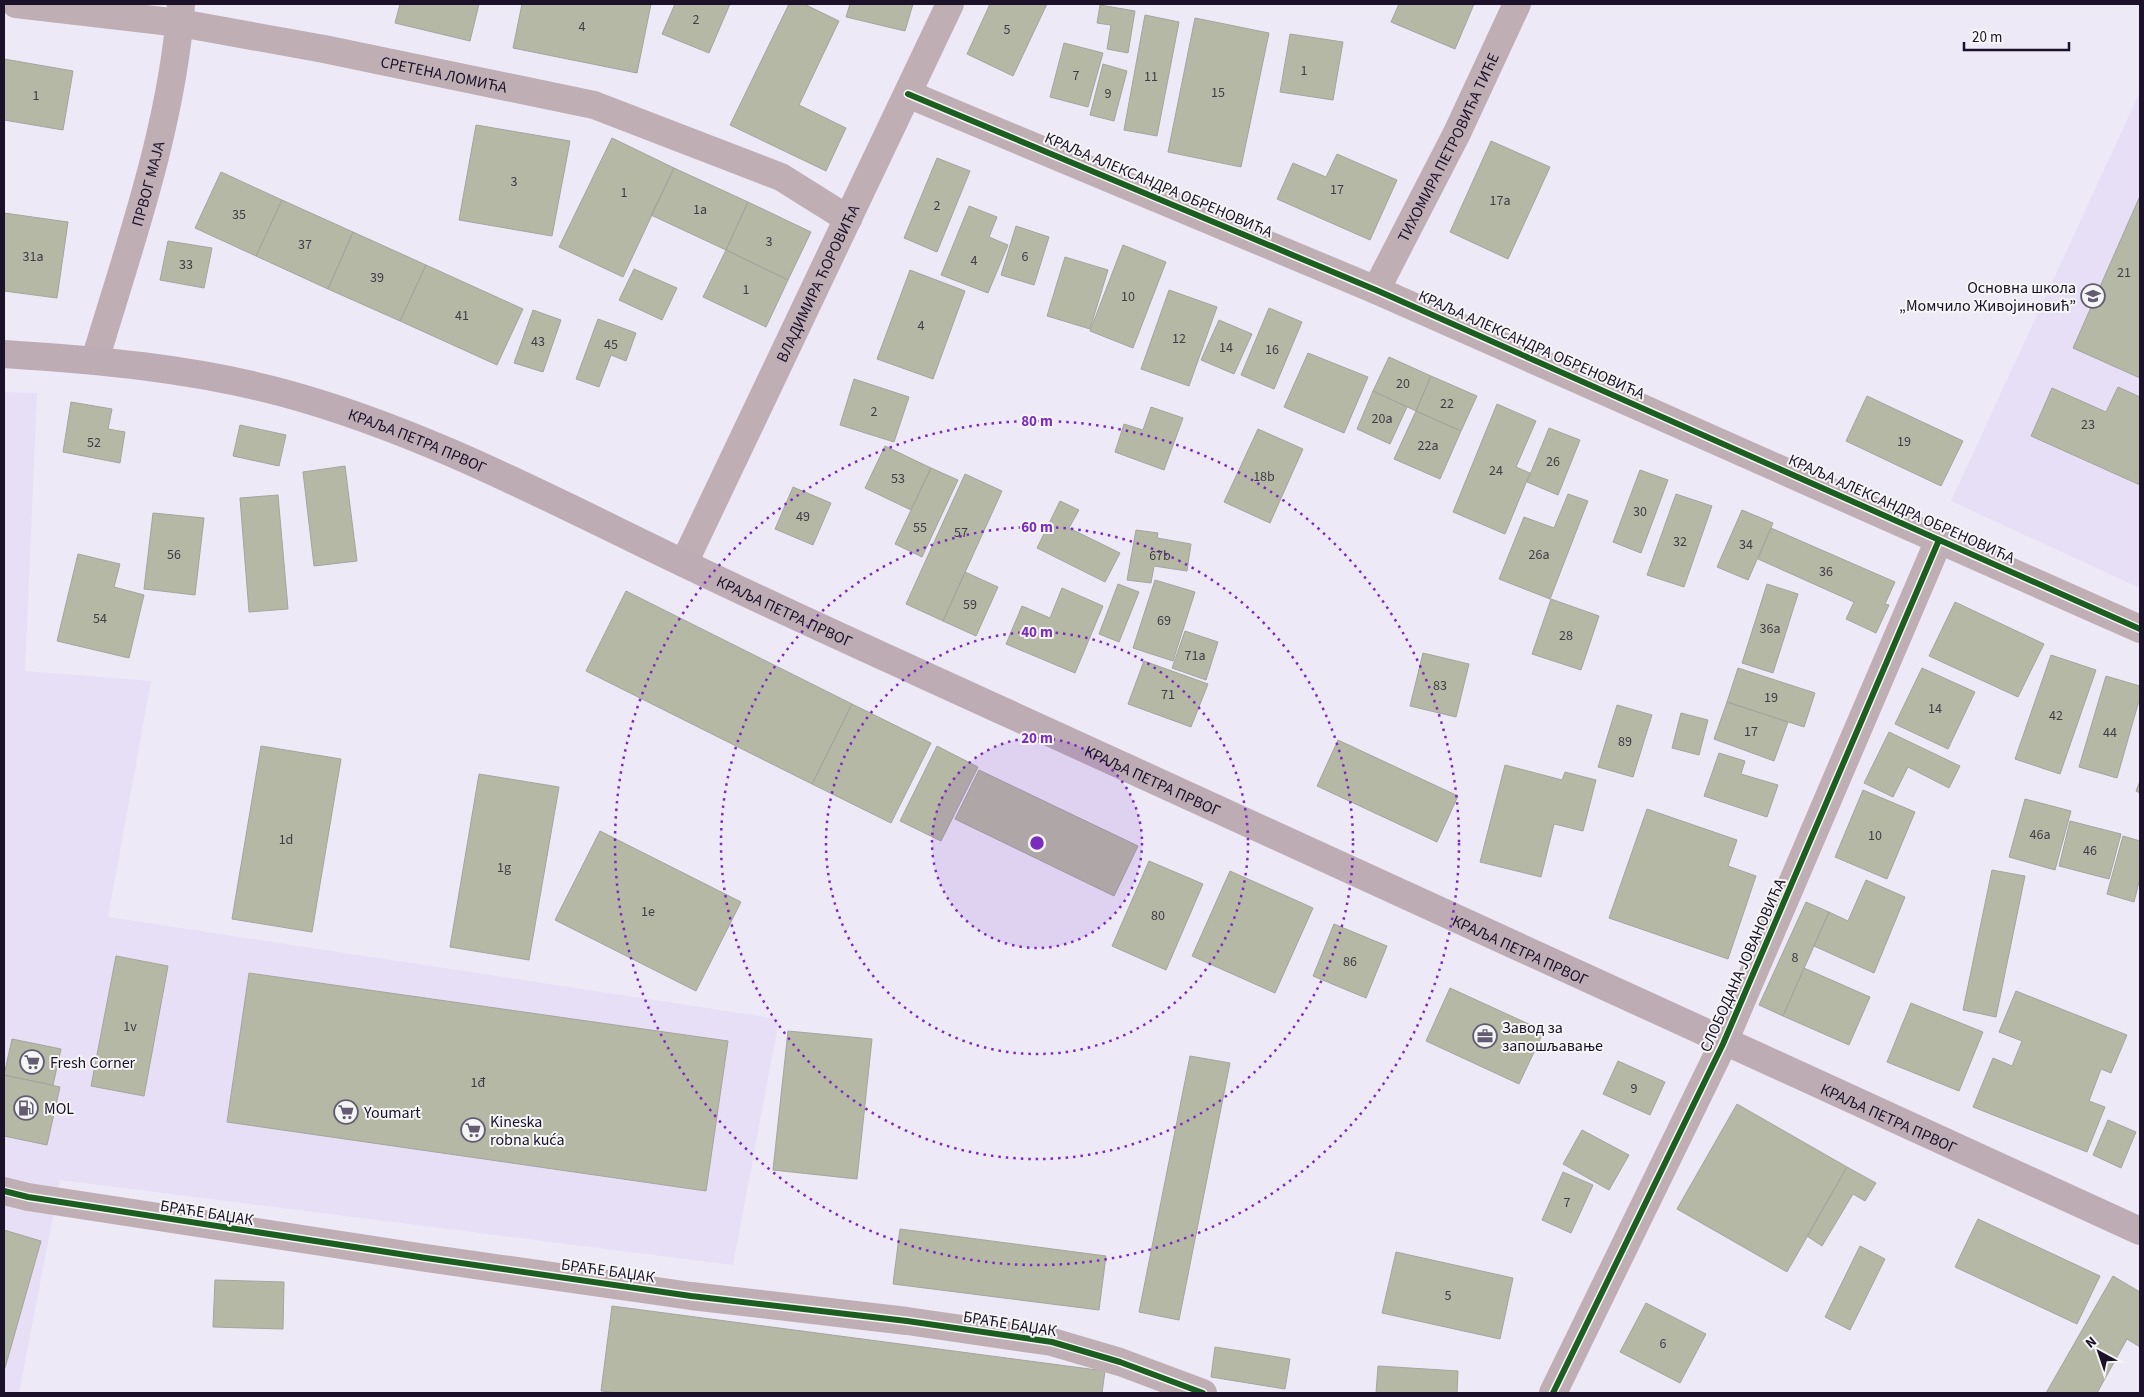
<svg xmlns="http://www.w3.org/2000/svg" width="2144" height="1397" viewBox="0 0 2144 1397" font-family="'Source Sans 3',sans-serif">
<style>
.built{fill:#e6dff5}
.building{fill:#b5b8a4;stroke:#a4a59e}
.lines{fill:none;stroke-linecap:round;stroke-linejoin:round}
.minor{stroke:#bfaeb4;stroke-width:28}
.tertiary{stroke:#bfaeb4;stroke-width:28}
.secondary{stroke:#beacb5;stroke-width:28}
.cycleway-casing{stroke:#f5f5f5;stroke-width:9}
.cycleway{stroke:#1b5e20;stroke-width:6}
.ring{fill:none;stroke:#7b2cbf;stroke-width:2.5;stroke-dasharray:2.5 5}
.labels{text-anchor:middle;stroke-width:4;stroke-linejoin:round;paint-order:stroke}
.number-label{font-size:14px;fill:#423c48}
.street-label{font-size:16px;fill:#1b122a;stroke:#f5f5f5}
.poi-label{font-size:16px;fill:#1b122a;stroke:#f5f5f5;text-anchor:start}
.centre{fill:#7b2cbf;stroke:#f5f5f5;stroke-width:2.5}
.ring-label{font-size:15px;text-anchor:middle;font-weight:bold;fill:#7b2cbf;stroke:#f5f5f5;stroke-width:4;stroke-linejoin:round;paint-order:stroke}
</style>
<rect width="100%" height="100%" fill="#ede9f7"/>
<!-- built -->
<path class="built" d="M2140,92V588L1951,501Z
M4,392L37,393L25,671L151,681L108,917L779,1019L733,1265L60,1180L19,1393H4Z"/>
<!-- building -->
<path class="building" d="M400,4H479L470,41L395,23Z
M522,4H651L637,73L513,48Z
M675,4H730L709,53L662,34Z
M789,4H804L839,21L799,105L846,128L826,171L730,125Z
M850,4H913L905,31L846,17Z
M990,4H1047L1013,76L967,54Z
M1399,4H1474L1455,49L1391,22Z
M1100,5L1135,11L1128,53L1107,49L1111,25L1097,23Z
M1145,15L1179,22L1157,136L1124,130Z
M1195,18L1269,33L1241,167L1168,152Z
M1290,34L1343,42L1333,100L1280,92Z
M1064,43L1103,53L1088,107L1050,97Z
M4,59L73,71L63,130L4,120Z
M1103,64L1127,71L1114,121L1090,115Z
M476,125L570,141L552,236L459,220Z
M612,138L674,168L623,277L559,247Z
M1491,141L1550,167L1508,259L1450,232Z
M1337,154L1397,180L1370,240L1277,199L1293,163L1326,177Z
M937,158L970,171L937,252L904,238Z
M674,168L748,202L726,250L651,215Z
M221,172L282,200L256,256L195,228Z
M2140,196V378L2073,348Z
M282,200L353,232L328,289L256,256Z
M748,202L811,232L788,280L726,250Z
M969,206L997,217L989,237L1008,245L988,293L941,275Z
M4,213L68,222L57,298L4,291Z
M1016,226L1049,237L1034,285L1001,275Z
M353,232L426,265L400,321L328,289Z
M168,241L212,248L204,288L160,280Z
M1123,245L1166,262L1133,348L1090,331Z
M726,250L788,280L766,327L703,297Z
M1065,257L1108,270L1090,329L1047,316Z
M426,265L523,309L497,365L400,321Z
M634,269L677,288L662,320L619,300Z
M910,270L965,291L933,379L877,359Z
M1169,290L1217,307L1189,386L1141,369Z
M1269,308L1302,322L1274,389L1241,375Z
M533,310L561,320L543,372L514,363Z
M598,319L636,333L626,361L611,355L599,387L576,379Z
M1219,320L1252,334L1234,374L1201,360Z
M1308,353L1368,377L1344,433L1284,407Z
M1389,357L1431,376L1416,411L1373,391Z
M1431,376L1477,396L1461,431L1416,411Z
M854,379L909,397L894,442L840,425Z
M2118,387L2140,397V485L2031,436L2052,388L2106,412Z
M1373,391L1407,407L1390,444L1357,429Z
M1867,396L1963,441L1941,486L1846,441Z
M71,402L112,409L108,429L125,432L120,463L63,452Z
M1497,404L1536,421L1516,467L1530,473L1505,534L1453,512Z
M1151,407L1183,418L1164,470L1115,452L1124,424L1143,430Z
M1416,411L1461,431L1440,479L1394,459Z
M240,425L286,435L279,466L233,456Z
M1549,428L1580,440L1558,495L1527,482Z
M1258,429L1303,449L1270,523L1224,502Z
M885,446L931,468L911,510L865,488Z
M345,466L357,561L314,566L303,472Z
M931,468L958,480L922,557L895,544Z
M1640,470L1668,480L1641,553L1613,542Z
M965,474L1002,491L943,621L906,604Z
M793,487L831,503L813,545L775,529Z
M1568,494L1588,501L1550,599L1499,579L1524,517L1554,528Z
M1676,494L1712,506L1684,587L1647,575Z
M278,495L288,609L249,612L240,498Z
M1060,501L1079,510L1069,528L1120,553L1105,582L1037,548Z
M1742,510L1773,523L1748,580L1717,567Z
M153,513L204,518L195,595L144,589Z
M1771,528L1895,582L1885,604L1889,605L1876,633L1846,619L1854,602L1758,559Z
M1136,530L1158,533L1157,538L1191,544L1187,571L1154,566L1151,583L1127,580Z
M78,554L120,564L114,587L144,595L129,658L57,641Z
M965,572L998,587L976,636L943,621Z
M1155,580L1195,592L1173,661L1133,648Z
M1118,584L1139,592L1119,642L1099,634Z
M1767,584L1798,594L1773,673L1742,663Z
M1062,588L1103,606L1075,673L1006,644L1022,606L1050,618Z
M626,591L852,704L812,784L586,671Z
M1551,599L1599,616L1581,670L1532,654Z
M1955,602L2044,644L2018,697L1929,656Z
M1185,631L1218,642L1206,680L1172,668Z
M1423,653L1469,664L1456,717L1410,706Z
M2051,655L2096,670L2060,774L2015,759Z
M1144,661L1208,684L1191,727L1128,704Z
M1738,668L1815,693L1804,727L1727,702Z
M1922,668L1975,692L1948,749L1895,724Z
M2106,676L2140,686V697L2117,778L2079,767Z
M1727,702L1788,722L1774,761L1714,739Z
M852,704L931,743L891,823L812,784Z
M1617,705L1652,715L1633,777L1598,767Z
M1681,713L1708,720L1699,755L1672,748Z
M1889,732L1960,766L1949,788L1908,767L1893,797L1864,783Z
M1338,740L1458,796L1437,842L1317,786Z
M261,746L341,759L312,932L232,919Z
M937,746L978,767L941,841L900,821Z
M1719,753L1745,761L1741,774L1778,785L1767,817L1704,796Z
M1505,765L1562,780L1565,772L1596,780L1583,831L1554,824L1541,877L1480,862Z
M979,770L1138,846L1114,896L955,819Z
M479,774L559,787L529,960L450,947Z
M2140,781V793L2136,791Z
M1863,790L1915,812L1887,879L1835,857Z
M2025,799L2071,811L2055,870L2009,857Z
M1647,809L1737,840L1728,866L1756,876L1728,959L1609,918Z
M2070,821L2121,834L2109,879L2059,866Z
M600,831L741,902L696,991L555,920Z
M2123,836L2140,841V878L2134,902L2107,894Z
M1149,861L1203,884L1166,970L1112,946Z
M1992,870L2025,876L1996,1017L1963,1010Z
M1230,871L1313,908L1275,993L1192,956Z
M1866,880L1905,897L1874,973L1814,946L1829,912L1848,921Z
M1806,902L1829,912L1783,1016L1759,1005Z
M1334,924L1387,946L1366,998L1313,976Z
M116,956L168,966L144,1096L91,1086Z
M1804,968L1870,997L1849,1045L1783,1016Z
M249,973L728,1041L706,1191L227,1122Z
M1450,988L1544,1031L1519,1084L1426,1041Z
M2016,991L2127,1035L2111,1073L2101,1069L2089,1101L2105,1107L2087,1152L1973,1107L1993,1058L2012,1066L2022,1041L1999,1032Z
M1911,1003L1983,1032L1959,1091L1887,1062Z
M788,1031L872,1039L857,1179L773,1170Z
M12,1039L61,1049L53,1085L4,1075Z
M1190,1056L1230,1063L1179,1320L1139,1312Z
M1618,1061L1665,1082L1650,1115L1603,1094Z
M4,1075L60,1087L47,1145L4,1136Z
M1737,1104L1847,1167L1787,1272L1677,1209Z
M2108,1120L2136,1132L2121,1168L2093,1155Z
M1582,1130L1629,1155L1609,1190L1563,1164Z
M1847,1167L1876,1183L1865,1201L1853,1194L1822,1246L1807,1236Z
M1563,1172L1593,1185L1571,1233L1542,1220Z
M1978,1219L2100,1276L2077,1324L1955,1267Z
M900,1229L1106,1256L1099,1310L893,1284Z
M4,1230L41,1241L5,1368H4Z
M1860,1246L1885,1259L1850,1330L1825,1317Z
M1396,1252L1513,1278L1500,1339L1382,1313Z
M2113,1276L2140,1292V1347L2127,1339L2097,1393H2046Z
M215,1280L284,1282L283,1329L213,1327Z
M1646,1303L1706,1334L1680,1383L1620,1352Z
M612,1306L1105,1371L1102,1393H621L601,1391Z
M1215,1347L1290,1359L1285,1389L1211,1377Z
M1378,1366L1458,1371L1457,1393H1376Z"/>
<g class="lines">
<!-- minor -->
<g class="minor">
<path id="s1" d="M16,4L180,23L324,49L594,105L781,177L848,219"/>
<path d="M908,94L1376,290L2140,629"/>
<path id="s2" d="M1376,290L1457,133L1517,4"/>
<path id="s3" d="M95,360C130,244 172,126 181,5"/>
<path id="s4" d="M684,563L950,4"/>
<path d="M1553,1393L1723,1044L1939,540"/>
</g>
<!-- tertiary -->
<path class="tertiary" d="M4,1191L28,1197L426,1258L691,1296L907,1321L1052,1342L1120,1362L1203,1393"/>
<!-- secondary -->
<path class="secondary" id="s5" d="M4,354C97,360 190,368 280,392C419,429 548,498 677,560C786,613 896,662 1005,712C1383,887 1761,1061 2140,1231"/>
<!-- cycleway casing -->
<g class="cycleway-casing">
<path id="cycleway" d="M908,94L1376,290L2140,629
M4,1191L28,1197L426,1258L691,1296L907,1321L1052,1342L1120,1362L1203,1393
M1553,1393L1723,1044L1939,540"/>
</g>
<!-- cycleway -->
<use href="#cycleway" class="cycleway"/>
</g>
<!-- distance rings -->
<circle cx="1037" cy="843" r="105" fill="#7b2cbf" fill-opacity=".12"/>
<g class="ring">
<circle cx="1037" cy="843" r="105"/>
<circle cx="1037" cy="843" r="211"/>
<circle cx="1037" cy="843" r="316"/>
<circle cx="1037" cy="843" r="422"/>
</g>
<!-- icons -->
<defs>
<g id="school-ring" transform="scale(1.25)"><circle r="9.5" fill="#f5f5f5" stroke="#645d72" stroke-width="1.5"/><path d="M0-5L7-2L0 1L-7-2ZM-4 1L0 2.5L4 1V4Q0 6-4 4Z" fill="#645d72"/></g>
<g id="office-ring" transform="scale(1.25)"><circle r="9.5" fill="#f5f5f5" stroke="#645d72" stroke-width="1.5"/><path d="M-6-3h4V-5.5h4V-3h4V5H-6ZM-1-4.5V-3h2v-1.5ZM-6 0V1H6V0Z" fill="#645d72"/></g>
<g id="supermarket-ring" transform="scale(1.25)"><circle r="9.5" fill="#f5f5f5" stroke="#645d72" stroke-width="1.5"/><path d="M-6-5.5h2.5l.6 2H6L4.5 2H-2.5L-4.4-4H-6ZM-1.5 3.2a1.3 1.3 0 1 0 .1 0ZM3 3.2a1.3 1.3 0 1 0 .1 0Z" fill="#645d72"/></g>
<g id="fuel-ring" transform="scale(1.25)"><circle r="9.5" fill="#f5f5f5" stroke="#645d72" stroke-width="1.5"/><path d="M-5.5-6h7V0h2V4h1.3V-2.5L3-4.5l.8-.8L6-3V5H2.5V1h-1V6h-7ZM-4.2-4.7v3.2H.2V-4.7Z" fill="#645d72"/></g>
</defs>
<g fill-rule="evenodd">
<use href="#school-ring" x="2093" y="296"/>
<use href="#office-ring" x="1485" y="1036"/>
<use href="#supermarket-ring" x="32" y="1062"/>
<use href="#fuel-ring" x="26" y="1108"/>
<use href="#supermarket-ring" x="346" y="1112"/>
<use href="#supermarket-ring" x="473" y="1130"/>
</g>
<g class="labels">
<!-- number labels -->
<g class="number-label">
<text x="696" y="24">2</text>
<text x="582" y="31">4</text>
<text x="1007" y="34">5</text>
<text x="1304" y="75">1</text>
<text x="1076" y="80">7</text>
<text x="1151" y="81">11</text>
<text x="1218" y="97">15</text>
<text x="1108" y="98">9</text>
<text x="36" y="100">1</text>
<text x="514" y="186">3</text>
<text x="1337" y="194">17</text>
<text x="624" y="197">1</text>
<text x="1500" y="205">17a</text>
<text x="937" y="210">2</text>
<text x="700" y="214">1a</text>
<text x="239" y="219">35</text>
<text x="769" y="246">3</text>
<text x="305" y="249">37</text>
<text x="33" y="261">31a</text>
<text x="1025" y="261">6</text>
<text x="974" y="265">4</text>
<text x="186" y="269">33</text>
<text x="2124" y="277">21</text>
<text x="377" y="282">39</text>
<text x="746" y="294">1</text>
<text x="1128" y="301">10</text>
<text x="462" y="320">41</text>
<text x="921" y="330">4</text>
<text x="1179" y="343">12</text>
<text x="538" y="346">43</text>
<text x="611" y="349">45</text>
<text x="1226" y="352">14</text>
<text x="1272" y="354">16</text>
<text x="1403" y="388">20</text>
<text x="1447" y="408">22</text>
<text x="874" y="416">2</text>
<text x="1382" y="423">20a</text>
<text x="2088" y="429">23</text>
<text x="1904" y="446">19</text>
<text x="94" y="447">52</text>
<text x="1428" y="450">22a</text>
<text x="1553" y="466">26</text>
<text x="1496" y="475">24</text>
<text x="1264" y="481">18b</text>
<text x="898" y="483">53</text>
<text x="1640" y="516">30</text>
<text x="803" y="521">49</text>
<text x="920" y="532">55</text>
<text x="961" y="537">57</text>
<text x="1680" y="546">32</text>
<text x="1746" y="549">34</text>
<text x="174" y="559">56</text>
<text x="1539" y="559">26a</text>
<text x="1160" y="560">67b</text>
<text x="1826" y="576">36</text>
<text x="970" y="609">59</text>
<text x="100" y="623">54</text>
<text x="1164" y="625">69</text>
<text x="1770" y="633">36a</text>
<text x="1566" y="640">28</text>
<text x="1195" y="660">71a</text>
<text x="1440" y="690">83</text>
<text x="1168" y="699">71</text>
<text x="1771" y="702">19</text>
<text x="1935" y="713">14</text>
<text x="2056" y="720">42</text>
<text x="1751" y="736">17</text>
<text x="2110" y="737">44</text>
<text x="1625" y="746">89</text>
<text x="2040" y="839">46a</text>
<text x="1875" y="840">10</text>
<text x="286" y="844">1d</text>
<text x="2090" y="855">46</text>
<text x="504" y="872">1g</text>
<text x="648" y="916">1e</text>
<text x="1158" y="920">80</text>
<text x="1795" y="962">8</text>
<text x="1350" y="966">86</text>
<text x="130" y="1031">1v</text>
<text x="478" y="1087">1đ</text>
<text x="1634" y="1093">9</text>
<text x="1567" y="1207">7</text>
<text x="1448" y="1300">5</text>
<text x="1663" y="1348">6</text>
</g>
<!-- street labels -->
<g class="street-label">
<text dy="6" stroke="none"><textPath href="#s1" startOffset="434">СРЕТЕНА ЛОМИЋА</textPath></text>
<text dy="6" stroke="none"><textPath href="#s2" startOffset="160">ТИХОМИРА ПЕТРОВИЋА ТИЋЕ</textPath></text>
<text dy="6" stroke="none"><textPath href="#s3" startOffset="184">ПРВОГ МАЈА</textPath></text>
<text transform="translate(1159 184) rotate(23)" y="6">КРАЉА АЛЕКСАНДРА ОБРЕНОВИЋА</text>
<text dy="6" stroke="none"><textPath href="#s4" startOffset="310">ВЛАДИМИРА ЋОРОВИЋА</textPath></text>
<text transform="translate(1532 344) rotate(24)" y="6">КРАЉА АЛЕКСАНДРА ОБРЕНОВИЋА</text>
<text dy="6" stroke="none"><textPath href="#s5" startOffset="425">КРАЉА ПЕТРА ПРВОГ</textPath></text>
<text transform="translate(1902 508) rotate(24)" y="6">КРАЉА АЛЕКСАНДРА ОБРЕНОВИЋА</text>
<text dy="6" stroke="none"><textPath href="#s5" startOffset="830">КРАЉА ПЕТРА ПРВОГ</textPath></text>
<text dy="6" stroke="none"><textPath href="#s5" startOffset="1235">КРАЉА ПЕТРА ПРВОГ</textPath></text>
<text dy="6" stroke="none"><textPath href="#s5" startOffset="1640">КРАЉА ПЕТРА ПРВОГ</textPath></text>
<text transform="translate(1742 965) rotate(-66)" y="6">СЛОБОДАНА ЈОВАНОВИЋА</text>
<text dy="6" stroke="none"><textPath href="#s5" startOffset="2045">КРАЉА ПЕТРА ПРВОГ</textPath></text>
<text transform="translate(207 1212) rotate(9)" y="6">БРАЋЕ БАЏАК</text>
<text transform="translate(608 1270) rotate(8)" y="6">БРАЋЕ БАЏАК</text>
<text transform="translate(1010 1323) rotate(9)" y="6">БРАЋЕ БАЏАК</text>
</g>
<!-- poi labels -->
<g class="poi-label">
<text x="2076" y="293" text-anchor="end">Основна школа<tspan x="2076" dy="18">„Момчило Живојиновић”</tspan></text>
<text x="1502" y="1033">Завод за<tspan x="1502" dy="18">запошљавање</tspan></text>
<text x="50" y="1068">Fresh Corner</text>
<text x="44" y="1114">MOL</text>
<text x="364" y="1118">Youmart</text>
<text x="490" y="1127">Kineska<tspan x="490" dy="18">robna kuća</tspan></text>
</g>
</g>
<circle cx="1037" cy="843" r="8" class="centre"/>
<g class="ring-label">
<text x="1037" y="426">80 m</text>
<text x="1037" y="532">60 m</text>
<text x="1037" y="637">40 m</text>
<text x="1037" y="743">20 m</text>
</g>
<!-- border -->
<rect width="2144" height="1397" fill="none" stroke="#1b122a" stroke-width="10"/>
<!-- north arrow -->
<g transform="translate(2099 1352) rotate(320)" stroke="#f5f5f5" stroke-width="4" paint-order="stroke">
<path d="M0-4L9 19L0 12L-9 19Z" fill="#1b122a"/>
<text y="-8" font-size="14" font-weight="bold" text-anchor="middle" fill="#1b122a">N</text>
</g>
<!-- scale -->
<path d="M1964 42v8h105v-8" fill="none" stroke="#1b122a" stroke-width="2.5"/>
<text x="1972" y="42" font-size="15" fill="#1b122a" stroke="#f5f5f5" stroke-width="4" paint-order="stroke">20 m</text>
</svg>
